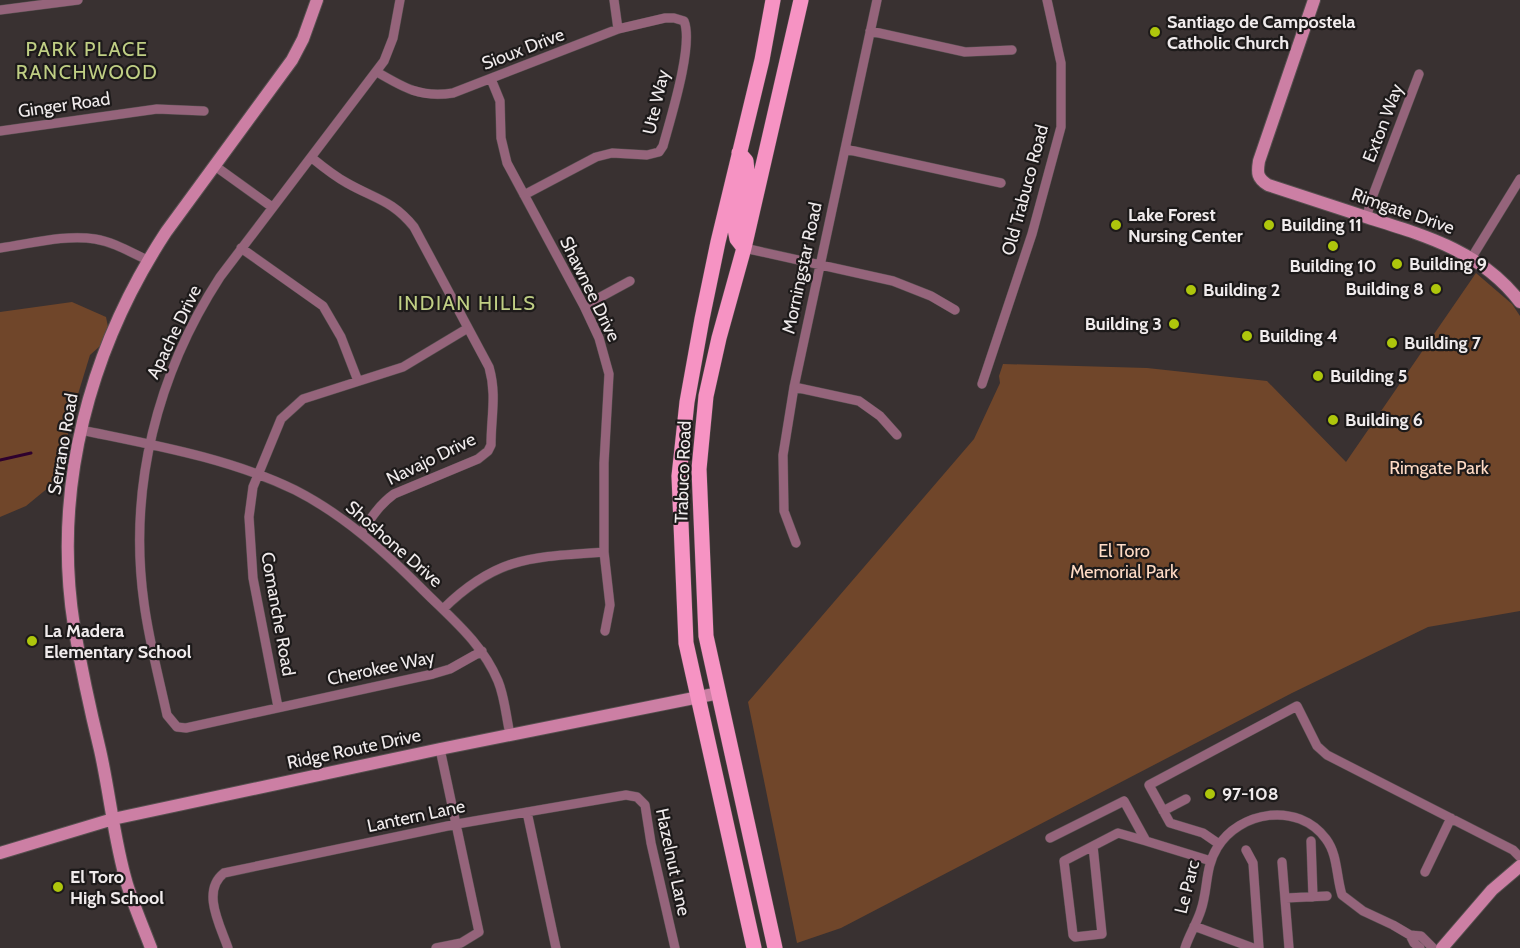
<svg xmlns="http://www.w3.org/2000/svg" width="1520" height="948" viewBox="0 0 1520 948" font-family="Cabin,sans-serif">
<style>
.green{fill:#70462a}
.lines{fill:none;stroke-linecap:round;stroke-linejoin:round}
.stream{stroke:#2e012e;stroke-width:3}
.street-casing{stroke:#564f4f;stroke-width:10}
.secondary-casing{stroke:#564f4f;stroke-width:14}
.primary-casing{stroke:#564f4f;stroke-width:16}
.street{stroke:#95647b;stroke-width:9}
.secondary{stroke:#cc7fa4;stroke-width:12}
.primary{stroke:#f693c3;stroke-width:15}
.poi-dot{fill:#aec60c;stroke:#1d1a1a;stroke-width:2}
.labels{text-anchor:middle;stroke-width:4.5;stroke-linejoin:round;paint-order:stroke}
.poi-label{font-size:18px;font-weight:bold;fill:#f0ebec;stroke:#1d1a1a;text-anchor:start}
.street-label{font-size:18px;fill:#f0ebec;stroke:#1d1a1a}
.park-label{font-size:18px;fill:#ffdbc5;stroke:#1d1a1a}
.neighbourhood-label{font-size:20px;letter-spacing:1.5px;fill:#c0cf84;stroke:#1d1a1a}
</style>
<rect width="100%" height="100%" fill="#393131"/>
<!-- green -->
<path class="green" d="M1476,273L1512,304L1520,316V611L1428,627L1292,693L841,928L797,943L748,702L974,439L1000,383L999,376L1003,364L1147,368L1267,381L1346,462Z
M72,302L106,317L110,337L90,355L71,417L60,478L26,506L0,517V312Z"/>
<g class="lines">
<!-- stream -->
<path class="stream" d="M0,460L31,453"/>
<!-- street casing -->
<g class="street-casing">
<path id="street" d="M400,0L393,38L384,61L220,277C157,374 128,488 144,603C149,641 159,678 167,715L177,727L186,728L433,674L450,669L482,651
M614,0L618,29
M0,10L78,0
M870,31L965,52L1012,50
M377,72C404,88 421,98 453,93L618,29L665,18H674L684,21C694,45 670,120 663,146L659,152L647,155L612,153L596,157L524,195
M491,79L500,101L501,138L507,163L584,306L599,338L609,374L604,463V552L610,605L605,631
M0,131L157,109L204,111
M845,149L1001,183
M312,158C323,167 334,176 347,183C375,199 392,200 414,227L489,367C497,395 491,416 491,445L488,451L478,459L394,494C379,505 371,518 361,533
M215,166L272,207
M1367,217L1370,203L1419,74
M0,248C30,244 65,234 95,239C114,242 130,252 147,260
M241,248L323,306L341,337L358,381
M744,248L893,281L931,296L955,310
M1472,257L1520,179
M584,306L630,281
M982,384L1032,234L1061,127V63L1047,0
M794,387L859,401L880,416L897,435
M81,430C153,445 229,458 295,490C344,515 385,552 424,591C452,619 482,643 498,681C505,698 506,717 510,734
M796,543L784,511L783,455L794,387L877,0
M443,609C497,556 532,557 604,552
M278,707L253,578L249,517L253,487L281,419L303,399L403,367L468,328
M1163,811L1186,799
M527,812L556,948
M1050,838L1124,801L1146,841L1118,833L1064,861L1073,935L1075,937L1102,934L1093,846
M1146,841L1211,861
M1311,841L1313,897
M1219,844L1203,833L1170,823L1149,785L1297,706L1317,746L1327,755L1513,850L1520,857
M1246,850L1253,863L1259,948
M1282,862L1289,948
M1425,872L1451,818
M1286,898L1327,896
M1194,926L1253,948
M1410,935L1414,943L1420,948
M228,948C220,925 201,891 224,873L457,824L626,795L637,797L645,805L651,843L675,948
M436,948L461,943L479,932L440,749
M1185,948C1189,935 1197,923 1201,910C1208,890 1205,867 1217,848C1239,811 1298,801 1326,839C1338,855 1336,876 1342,895L1363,911L1393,925L1410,935L1421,936L1433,948"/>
</g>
<!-- secondary casing -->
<g class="secondary-casing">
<path id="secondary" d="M1314,0L1259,161C1257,173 1257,178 1268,185C1302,196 1336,207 1369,218C1427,236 1482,252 1520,302
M0,853L113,819L440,749L719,693
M151,948C143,927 134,906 127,884C114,841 110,794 100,750C90,709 81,667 74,626C52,487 90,348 166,232L292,60L303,39L317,0
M1442,948L1492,890L1520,866"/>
</g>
<!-- primary casing -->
<g class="primary-casing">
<path id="primary" d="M739,153L746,161L747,171L735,229L737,239L744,248
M754,948L686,643L679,476L687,402L702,319L718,242L762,60L773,0
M775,948L706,636L699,469L706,396L719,338L744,248L801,0"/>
</g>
<!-- street -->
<use href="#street" class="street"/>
<!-- secondary -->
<use href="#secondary" class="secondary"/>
<!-- primary -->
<use href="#primary" class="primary"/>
</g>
<!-- markers -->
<g class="poi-dot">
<circle cx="1155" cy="32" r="6"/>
<circle cx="1116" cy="225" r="6"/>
<circle cx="1269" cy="225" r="6"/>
<circle cx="1333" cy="246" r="6"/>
<circle cx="1397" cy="264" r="6"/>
<circle cx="1436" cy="289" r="6"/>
<circle cx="1191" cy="290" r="6"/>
<circle cx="1174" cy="324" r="6"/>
<circle cx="1247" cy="336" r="6"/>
<circle cx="1392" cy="343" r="6"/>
<circle cx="1318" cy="376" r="6"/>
<circle cx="1333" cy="420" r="6"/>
<circle cx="32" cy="641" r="6"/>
<circle cx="1210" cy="794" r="6"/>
<circle cx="58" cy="887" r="6"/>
</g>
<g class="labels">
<!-- poi labels -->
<g class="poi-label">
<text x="1167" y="28">Santiago de Campostela<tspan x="1167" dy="21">Catholic Church</tspan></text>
<text x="1128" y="221">Lake Forest<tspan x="1128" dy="21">Nursing Center</tspan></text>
<text x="1281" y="231">Building 11</text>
<text x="1409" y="270">Building 9</text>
<text x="1333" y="272" text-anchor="middle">Building 10</text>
<text x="1424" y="295" text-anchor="end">Building 8</text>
<text x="1203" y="296">Building 2</text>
<text x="1162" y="330" text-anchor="end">Building 3</text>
<text x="1259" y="342">Building 4</text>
<text x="1404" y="349">Building 7</text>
<text x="1330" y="382">Building 5</text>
<text x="1345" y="426">Building 6</text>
<text x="44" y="637">La Madera<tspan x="44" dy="21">Elementary School</tspan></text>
<text x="1222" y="800">97-108</text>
<text x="70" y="883">El Toro<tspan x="70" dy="21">High School</tspan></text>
</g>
<!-- street labels -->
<g class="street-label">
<text transform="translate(523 49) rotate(-21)" y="6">Sioux Drive</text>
<text transform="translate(656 102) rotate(-77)" y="6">Ute Way</text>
<text transform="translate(64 105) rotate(-8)" y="6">Ginger Road</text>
<text transform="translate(1383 123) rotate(-69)" y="6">Exton Way</text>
<text transform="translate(1025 190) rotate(-75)" y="6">Old Trabuco Road</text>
<text transform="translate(1403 211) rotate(19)" y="6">Rimgate Drive</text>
<text transform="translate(802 268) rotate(-78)" y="6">Morningstar Road</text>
<text transform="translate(590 289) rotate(64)" y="6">Shawnee Drive</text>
<text transform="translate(174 332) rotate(-64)" y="6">Apache Drive</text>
<text transform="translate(63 444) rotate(-80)" y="6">Serrano Road</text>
<text transform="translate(431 459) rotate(-26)" y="6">Navajo Drive</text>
<text transform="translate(683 472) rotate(-88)" y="6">Trabuco Road</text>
<text transform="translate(394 544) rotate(41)" y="6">Shoshone Drive</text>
<text transform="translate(278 614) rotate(80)" y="6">Comanche Road</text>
<text transform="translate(381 668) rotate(-12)" y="6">Cherokee Way</text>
<text transform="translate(354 749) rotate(-12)" y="6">Ridge Route Drive</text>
<text transform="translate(416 816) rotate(-12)" y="6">Lantern Lane</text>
<text transform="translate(673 862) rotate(78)" y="6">Hazelnut Lane</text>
<text transform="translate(1187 887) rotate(-76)" y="6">Le Parc</text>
</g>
<!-- park labels -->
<g class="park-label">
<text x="1439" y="474">Rimgate Park</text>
<text x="1124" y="557">El Toro<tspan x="1124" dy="21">Memorial Park</tspan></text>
</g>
<!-- neighbourhood labels -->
<g class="neighbourhood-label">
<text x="87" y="56">PARK PLACE<tspan x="87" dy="23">RANCHWOOD</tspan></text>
<text x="467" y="310">INDIAN HILLS</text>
</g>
</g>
</svg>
